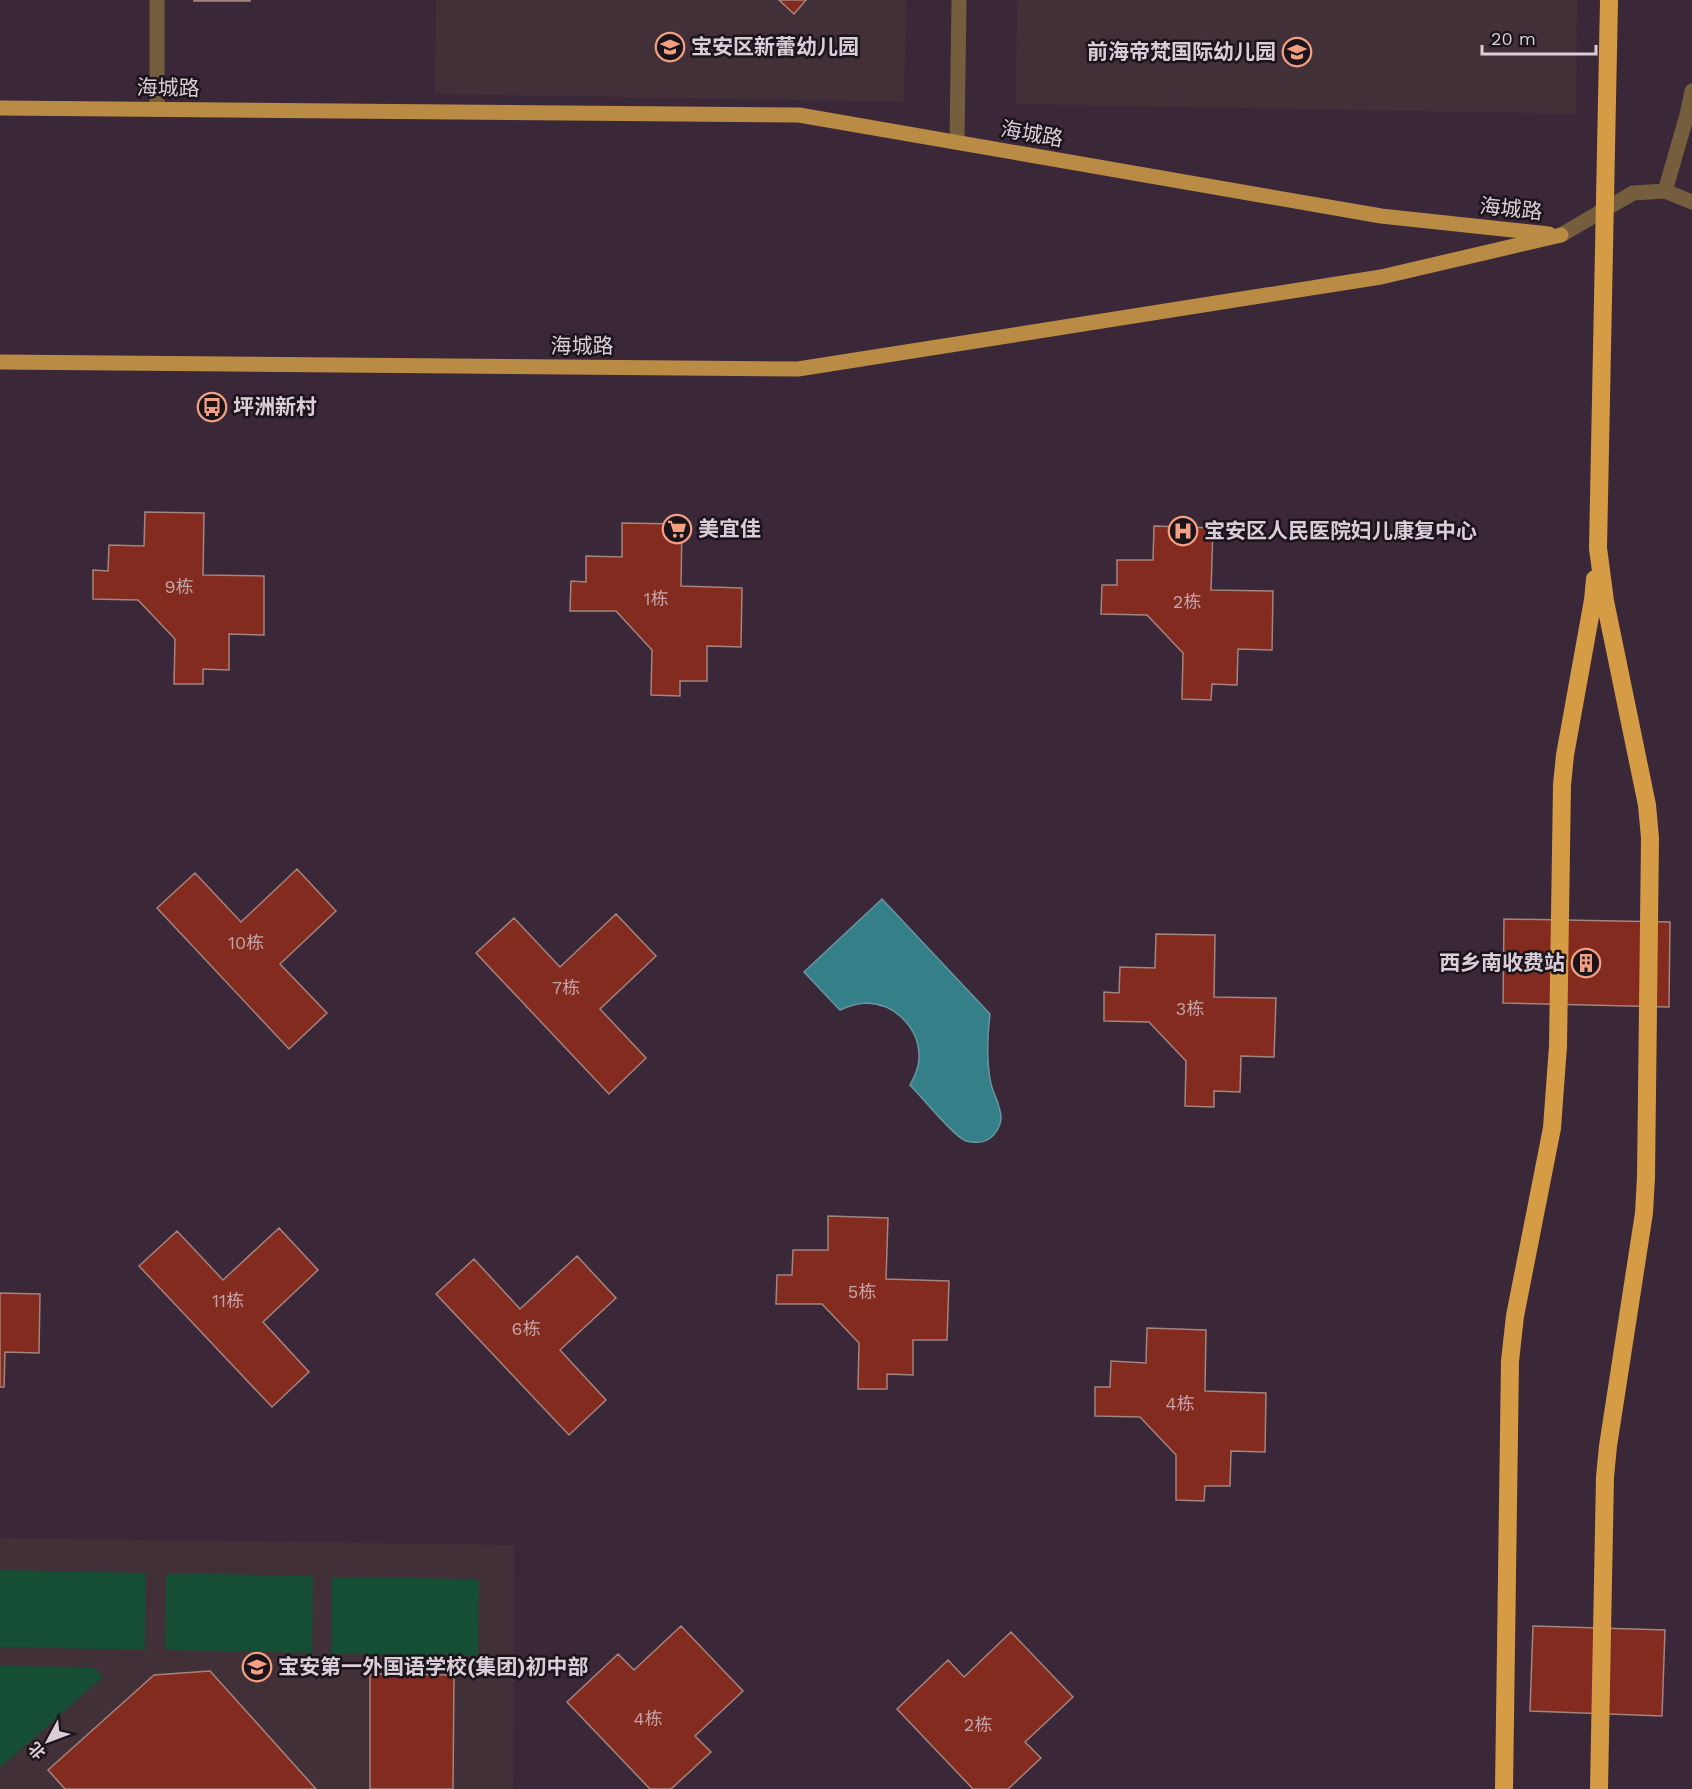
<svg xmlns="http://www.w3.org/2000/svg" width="1692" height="1789" viewBox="0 0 1692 1789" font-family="'Work Sans','Noto Sans SC',sans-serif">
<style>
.education{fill:#423039}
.green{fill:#164d35}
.water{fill:#357f89;stroke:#6696a0;stroke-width:1.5}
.building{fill:#832b1e;stroke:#a4847e;stroke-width:1.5}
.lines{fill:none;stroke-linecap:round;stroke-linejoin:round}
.minor{stroke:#755e3e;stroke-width:15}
.major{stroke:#ba8b44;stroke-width:15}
.highway{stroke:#d59c45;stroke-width:18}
.highway-bridge{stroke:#d59c45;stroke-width:18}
.labels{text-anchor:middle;stroke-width:5;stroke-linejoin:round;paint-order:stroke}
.number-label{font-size:18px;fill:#c4a4a9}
.poi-label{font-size:21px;font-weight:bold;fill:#d9cdd7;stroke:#1c141b;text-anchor:start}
.street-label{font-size:21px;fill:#d9cdd7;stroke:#1c141b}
</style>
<rect width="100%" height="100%" fill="#3a2738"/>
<!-- education -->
<path class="education" d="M436,0H906L904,102L435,94Z
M1017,0H1577L1576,114L1016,104Z
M0,1538L514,1545L513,1789H0Z"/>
<!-- green -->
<path class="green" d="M0,1570L146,1573L145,1650L0,1647Z
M166,1573L313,1576L312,1653L165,1650Z
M332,1577L479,1579L478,1656L331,1654Z
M0,1666L93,1667L103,1677L0,1768Z"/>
<!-- water -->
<path class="water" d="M882,899L990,1014C987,1038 986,1060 991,1084C994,1096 1002,1108 1001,1120C1000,1127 995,1135 989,1139C983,1143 973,1143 966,1141C953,1136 922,1097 910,1085C915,1076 919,1068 919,1058C920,1029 896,1004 867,1003C858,1003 849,1006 840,1010L804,972Z"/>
<!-- building -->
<path class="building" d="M194,0H250V1H194Z
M779,0H806L794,14Z
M145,512L204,513L203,575L264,576V635L229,634V670L203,669V684H174L175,639L138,600L93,599V570L108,571L109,545L144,546Z
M622,523L682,524L681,586L742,588L741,647L707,646V681H680V696L651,695L652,650L616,611H570L571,581L586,582V556L622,557Z
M1154,526L1213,528L1211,590L1273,591L1272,650L1238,649L1237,685L1212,684L1211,700L1182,699L1183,653L1147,615L1101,614L1102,585H1117V560H1153Z
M297,869L336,911L280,964L327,1013L289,1049L157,908L195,873L241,922Z
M616,914L656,956L600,1009L646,1058L609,1094L476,953L514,918L560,967Z
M1504,919L1670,922L1669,1007L1503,1003Z
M1156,934L1215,935L1214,997L1276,998L1274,1057L1241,1056L1240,1092L1214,1091V1107L1185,1106L1186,1061L1149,1022L1104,1021V992L1119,993L1120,967L1155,968Z
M828,1216L888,1218L886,1279L949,1281L947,1340H913V1375L887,1374V1389H858L859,1343L822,1304H776L777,1275H792L793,1250H828Z
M279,1228L318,1270L263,1322L309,1372L272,1407L139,1266L177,1231L223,1280Z
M577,1256L616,1298L560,1350L606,1400L569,1435L436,1294L474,1259L520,1309Z
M0,1293L40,1294L39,1353L5,1352L4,1387H0Z
M1147,1328L1206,1330L1205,1391L1266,1393L1265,1452L1231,1451L1230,1486H1205L1204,1501L1176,1500V1455L1140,1417L1095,1416V1387H1110L1111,1361L1146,1363Z
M681,1626L743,1691L695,1736L711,1752L671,1789H650L567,1702L618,1654L634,1670Z
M1533,1626L1665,1630L1662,1716L1530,1711Z
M1011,1632L1073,1697L1025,1742L1041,1758L1008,1789H973L897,1709L948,1660L964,1677Z
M210,1671L316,1789H65L48,1770L154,1675Z
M370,1674L454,1675L453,1789H370Z"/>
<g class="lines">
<!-- minor -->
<path class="minor" d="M157,109V0
M957,142L959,0
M1665,191L1687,115L1692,91
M1561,235L1633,193L1665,191L1692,202"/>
<!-- major -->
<path class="major" d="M0,108L799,115L1381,216L1549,234
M0,362L798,369L1381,277L1561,235"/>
<!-- highway -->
<path class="highway" d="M1598,548L1605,601L1647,805L1650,838L1646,1177L1644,1213L1608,1446L1605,1477L1599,1789
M1504,1789L1510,1361L1515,1316L1552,1128L1558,1046L1562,785L1565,755L1593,600L1595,579"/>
<!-- highway-bridge -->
<path class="highway-bridge" d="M1598,548L1609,0"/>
</g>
<!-- icons -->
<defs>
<g id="school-ring" transform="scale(1.5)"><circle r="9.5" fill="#1c141b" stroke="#f3a082" stroke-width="1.5"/><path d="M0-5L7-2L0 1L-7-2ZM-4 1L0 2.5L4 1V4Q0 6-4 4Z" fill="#f3a082"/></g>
<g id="bus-ring" transform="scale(1.5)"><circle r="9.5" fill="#1c141b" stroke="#f3a082" stroke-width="1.5"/><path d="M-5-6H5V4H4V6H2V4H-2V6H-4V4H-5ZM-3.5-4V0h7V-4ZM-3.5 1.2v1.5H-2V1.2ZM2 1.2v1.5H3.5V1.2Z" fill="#f3a082"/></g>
<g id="supermarket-ring" transform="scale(1.5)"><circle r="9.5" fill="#1c141b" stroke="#f3a082" stroke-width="1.5"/><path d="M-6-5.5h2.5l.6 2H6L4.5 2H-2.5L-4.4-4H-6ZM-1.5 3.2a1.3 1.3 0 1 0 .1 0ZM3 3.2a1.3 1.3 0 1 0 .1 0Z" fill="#f3a082"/></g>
<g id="hospital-ring" transform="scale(1.5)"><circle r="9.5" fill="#1c141b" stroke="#f3a082" stroke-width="1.5"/><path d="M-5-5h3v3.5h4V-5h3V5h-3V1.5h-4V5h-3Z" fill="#f3a082"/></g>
<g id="building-ring" transform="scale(1.5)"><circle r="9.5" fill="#1c141b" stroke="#f3a082" stroke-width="1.5"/><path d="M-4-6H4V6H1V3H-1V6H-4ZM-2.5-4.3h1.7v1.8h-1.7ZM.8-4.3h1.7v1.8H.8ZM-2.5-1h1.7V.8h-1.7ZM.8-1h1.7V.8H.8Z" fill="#f3a082"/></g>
</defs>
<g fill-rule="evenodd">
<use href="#school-ring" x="670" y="47"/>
<use href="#school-ring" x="1297" y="52"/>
<use href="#bus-ring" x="212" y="407"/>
<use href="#supermarket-ring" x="677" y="529"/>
<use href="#hospital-ring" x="1183" y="531"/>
<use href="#building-ring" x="1586" y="963"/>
<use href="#school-ring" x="257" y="1667"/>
</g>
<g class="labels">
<!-- number labels -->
<g class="number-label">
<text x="179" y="593">9栋</text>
<text x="656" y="605">1栋</text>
<text x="1187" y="608">2栋</text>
<text x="246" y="949">10栋</text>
<text x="566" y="994">7栋</text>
<text x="1190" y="1015">3栋</text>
<text x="862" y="1298">5栋</text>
<text x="228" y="1307">11栋</text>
<text x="526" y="1335">6栋</text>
<text x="1180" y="1410">4栋</text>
<text x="648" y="1725">4栋</text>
<text x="978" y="1731">2栋</text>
</g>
<!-- poi labels -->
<g class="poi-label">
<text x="691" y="54">宝安区新蕾幼儿园</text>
<text x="1276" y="59" text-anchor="end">前海帝梵国际幼儿园</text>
<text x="233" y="414">坪洲新村</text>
<text x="698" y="536">美宜佳</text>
<text x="1204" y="538">宝安区人民医院妇儿康复中心</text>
<text x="1565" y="970" text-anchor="end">西乡南收费站</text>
<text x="278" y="1674">宝安第一外国语学校(集团)初中部</text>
</g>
<!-- street labels -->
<g class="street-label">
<text transform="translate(168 88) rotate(1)" y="7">海城路</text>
<text transform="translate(1032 134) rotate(10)" y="7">海城路</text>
<text transform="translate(1511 209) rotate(6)" y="7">海城路</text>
<text x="582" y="353">海城路</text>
</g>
</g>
<!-- north arrow -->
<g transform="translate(48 1741) rotate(229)" stroke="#1c141b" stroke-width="4.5" paint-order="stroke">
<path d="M0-4.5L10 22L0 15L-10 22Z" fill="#d9cdd7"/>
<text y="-9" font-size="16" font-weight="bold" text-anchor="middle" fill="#d9cdd7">北</text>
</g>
<!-- scale -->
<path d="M1482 45v9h114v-9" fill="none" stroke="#d9cdd7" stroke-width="3"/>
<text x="1491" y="45" font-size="18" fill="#d9cdd7" stroke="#1c141b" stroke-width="4.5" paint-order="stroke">20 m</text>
</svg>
